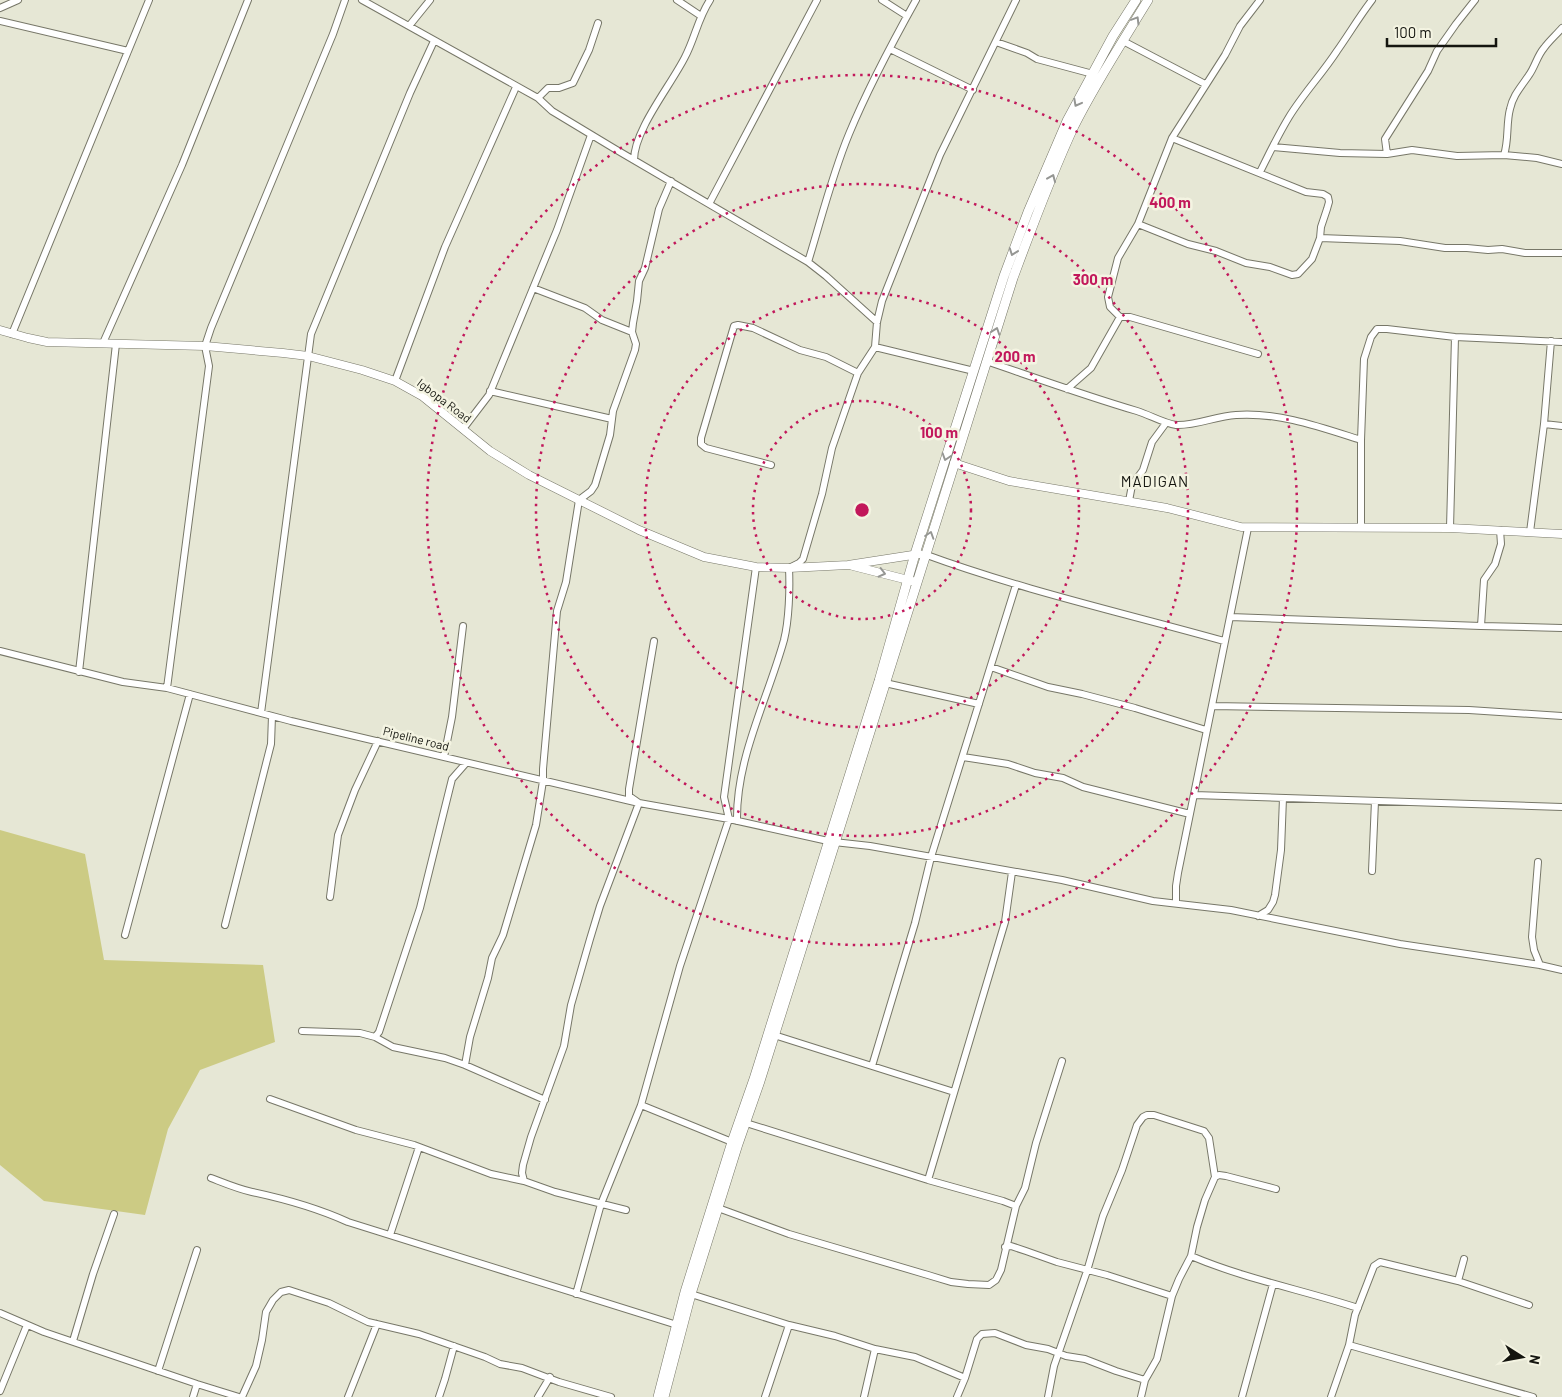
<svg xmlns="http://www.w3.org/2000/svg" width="1562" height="1397" viewBox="0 0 1562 1397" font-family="Barlow,sans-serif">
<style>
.green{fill:#cccb84}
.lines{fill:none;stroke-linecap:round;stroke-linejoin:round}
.minor-casing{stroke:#777768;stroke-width:8}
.tertiary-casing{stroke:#777768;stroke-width:9}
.secondary-casing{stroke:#777768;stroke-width:10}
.minor{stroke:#fff;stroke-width:6}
.tertiary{stroke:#fff;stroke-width:8}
.secondary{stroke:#fff;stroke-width:9}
.oneway{stroke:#959693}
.ring{fill:none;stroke:#c2185b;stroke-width:2.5;stroke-dasharray:2.5 5}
.labels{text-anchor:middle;stroke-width:5;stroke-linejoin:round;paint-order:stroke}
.street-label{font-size:12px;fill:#14150f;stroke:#f4f4e2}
.quarter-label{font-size:15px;letter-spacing:1px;fill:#14150f;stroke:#f4f4e2}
.centre{fill:#c2185b;stroke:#f4f4e2;stroke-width:2.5}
.ring-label{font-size:15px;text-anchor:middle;font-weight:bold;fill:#c2185b;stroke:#f4f4e2;stroke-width:5;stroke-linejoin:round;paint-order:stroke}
</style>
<rect width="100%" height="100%" fill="#e6e7d5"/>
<!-- green -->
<path class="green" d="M0,830L85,854L104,960L263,965L275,1042L200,1070L168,1129L145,1215L44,1201L0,1165Z"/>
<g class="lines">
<!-- minor casing -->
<g class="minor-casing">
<path id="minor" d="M362,0L538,98L552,111L615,149L808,262L826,276L877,322
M677,0L701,16
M882,0L907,16
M0,8L18,0
M0,21L128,51
M409,26L430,0
M1123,41L1205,84
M996,42L1027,53L1037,59L1093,74
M890,49L973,90
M538,98L548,88H559L573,83L589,50L598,23
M1273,147L1340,153L1387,154L1412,150L1457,156L1504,155L1537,158L1562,164
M1387,154L1385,139L1428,71L1437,51L1456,24L1475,0
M1504,155C1509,140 1506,124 1510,109C1513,95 1521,87 1529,75C1535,67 1537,56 1544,48C1549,41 1556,35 1562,28
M634,160C634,130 671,85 685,57C695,38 698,18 710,0
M1260,172C1269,154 1278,135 1289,117C1303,94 1322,74 1337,51C1349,34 1359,17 1372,0
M709,204L817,0
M1138,224L1188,244L1216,251L1246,263L1270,267L1292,275L1298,274L1312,259L1320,238L1321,227L1327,209L1329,202L1328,197L1323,194L1306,192L1172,138
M1320,238L1400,241L1445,248H1467L1488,250L1502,249L1525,253H1562
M808,262C821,220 832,175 849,134C868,88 892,43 916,0
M533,288L585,308L602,320L632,332
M1120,317L1110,307L1108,297L1118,258L1138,224L1172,138L1225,55L1240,26L1260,0
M12,334L149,0
M103,343L182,165L248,0
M875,347L974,371
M986,361C1036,378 1086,396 1137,411C1150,415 1163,423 1176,425C1196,426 1216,416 1236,415C1279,412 1320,427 1361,440
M395,381L445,247L516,87
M1067,389L1091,368L1120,317H1130L1258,354
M490,391L612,419
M1544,424L1562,426
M463,429L489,395L557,230L591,135
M771,465L706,448L701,444V438L734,326L738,325L753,328L800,350L826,357L858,373
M1129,501L1132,485L1143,470L1152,442L1166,423
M1361,527V440L1364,359L1371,337L1377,329H1387L1455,337L1562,342
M1450,528L1455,337
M1500,530L1501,544L1495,564L1484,580L1481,626L1562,628
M1530,532L1544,424L1551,341
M924,554C1022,590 1124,613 1224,641
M1230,617L1481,626
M0,651L123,682L167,688L291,721L639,803L729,819L828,841
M991,667L1048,687L1082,694L1135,708L1206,730
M79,672L116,344
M885,683L979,704
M167,688L209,366L205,346L211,328L333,34L345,0
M1212,706L1469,710L1562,716
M261,713L311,334L410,93L434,41
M444,757L452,717L463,626
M963,757L1008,764L1035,773L1063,778L1083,787L1190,814
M1194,795L1562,807
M737,821C736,758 767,701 784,640C789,620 790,589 789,568L799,563L803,559L822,494L832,448L858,373L875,347L877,322L882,301L940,155L1016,0
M834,842L870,846L1062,880L1153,901L1231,910L1400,944L1540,965L1562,970
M1538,862L1532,937L1534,950L1540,965
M1372,871L1375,801
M330,897L338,835L355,790L378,741
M1176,903V886L1178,873L1248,528
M1258,916L1268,910L1273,902L1275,895L1281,850L1283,798
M225,925L271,744L272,716
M125,935L190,694
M302,1031L360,1033L375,1037L393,1047L445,1058L465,1065L545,1100
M774,1035L954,1092
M375,1037L379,1032L420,908L452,779L466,763
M465,1065L470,1037L488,978L492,958L503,935L536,825L543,781V769L557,611L566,582L579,500L591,491L595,485L610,435L613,411L635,350L636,344L632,332L633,323L637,301L639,281L645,268L659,209L671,181
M872,1066L915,923L931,857L1016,585
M270,1099L356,1130L414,1145L491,1174L524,1181L555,1192L626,1210
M641,1105L732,1142
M746,1123L928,1180L1003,1201L1016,1206L1025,1188L1036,1143L1062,1061
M211,1178C224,1183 238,1189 252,1192C285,1199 317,1208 348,1222L677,1325
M928,1180L1005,922L1012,872
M524,1181L522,1173L523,1165L531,1137L564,1046L571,1005L590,939L600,906L639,803L629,796V789L654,641
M718,1208L789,1234L928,1275L951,1282L968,1284L989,1285L996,1280L1001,1270L1016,1206
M390,1235L419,1147
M1005,1247L1011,1246L1026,1251L1057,1262L1107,1275L1172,1296
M1191,1256C1245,1279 1303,1290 1358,1308
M1458,1281L1464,1259
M576,1294L601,1204L641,1105L680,966L729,819L724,797L756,567
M691,1294L789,1325L835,1336L875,1349L915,1357L965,1378
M0,1313L44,1332L197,1384L239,1397
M73,1341L93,1274L114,1214
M1349,1345L1533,1397
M158,1371L197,1250
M0,1391L27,1325
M193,1397L197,1384
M242,1397L256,1366L262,1340L266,1312L273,1300L281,1292L289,1290L329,1303L368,1322L419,1334L485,1357L500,1364L522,1368L559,1382L611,1397
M348,1397L377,1324
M439,1397L445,1379L454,1346
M538,1397L550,1377
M765,1397L789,1325
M864,1397L875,1349
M957,1397L965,1378L977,1339L982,1334L995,1333L1026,1345L1048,1349L1066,1356L1085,1359L1116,1371L1145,1380
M1048,1397L1054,1366L1087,1271L1103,1216L1122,1170L1137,1125L1143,1117L1147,1115H1154L1204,1131L1209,1138L1215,1177
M1141,1397L1145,1380L1157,1359L1172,1296L1179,1279L1191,1256L1197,1227L1205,1200L1215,1177L1219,1175L1226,1176L1276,1189
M1242,1397L1273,1284
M1331,1397L1349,1345L1355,1315L1374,1266L1380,1262L1458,1281L1529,1305"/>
</g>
<!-- tertiary casing -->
<g class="tertiary-casing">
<path id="tertiary" d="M0,330L28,338L47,342L205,346L283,353L308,356L362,370L395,381L422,396L490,451L529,475L639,530L704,557L756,567L789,568L848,565L919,554
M954,463L1009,481L1167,508L1241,527L1450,528L1562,534
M853,566L912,581"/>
</g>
<!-- secondary casing -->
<g class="secondary-casing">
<path id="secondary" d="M658,1397L685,1292L732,1142L754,1079L879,681L915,554L1004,276L1028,212L1067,121L1113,36L1136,0
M664,1397L691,1294L738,1144L760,1081L1013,278C1032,227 1051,175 1074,126C1096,82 1123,41 1148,0"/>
</g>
<!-- minor -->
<use href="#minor" class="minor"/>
<!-- tertiary -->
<use href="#tertiary" class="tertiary"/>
<!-- secondary -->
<use href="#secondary" class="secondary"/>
</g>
<!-- one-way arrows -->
<defs><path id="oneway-chevron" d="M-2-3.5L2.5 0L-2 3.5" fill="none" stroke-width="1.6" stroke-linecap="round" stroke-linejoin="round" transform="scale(1.25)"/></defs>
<g class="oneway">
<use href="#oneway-chevron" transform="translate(1136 20) rotate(-59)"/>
<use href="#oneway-chevron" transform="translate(1077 103) rotate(118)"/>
<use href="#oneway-chevron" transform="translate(1052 178) rotate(-67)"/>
<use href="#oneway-chevron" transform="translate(1013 252) rotate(110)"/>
<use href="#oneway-chevron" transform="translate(996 331) rotate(-71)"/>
<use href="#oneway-chevron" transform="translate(946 457) rotate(108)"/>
<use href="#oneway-chevron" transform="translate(930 535) rotate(-72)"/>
<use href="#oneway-chevron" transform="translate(882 573) rotate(14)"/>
</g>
<!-- distance rings -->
<g class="ring">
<circle cx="862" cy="510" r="109"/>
<circle cx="862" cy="510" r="217"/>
<circle cx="862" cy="510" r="326"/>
<circle cx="862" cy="510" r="435"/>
</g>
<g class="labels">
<!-- street labels -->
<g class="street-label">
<text transform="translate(444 401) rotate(37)" y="4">Igbopa Road</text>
<text transform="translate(416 739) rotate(14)" y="4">Pipeline road</text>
</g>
<!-- quarter labels -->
<g class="quarter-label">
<text x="1155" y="487">MADIGAN</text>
</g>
</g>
<circle cx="862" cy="510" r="8" class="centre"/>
<g class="ring-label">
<text x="1170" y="208">400 m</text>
<text x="1093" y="285">300 m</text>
<text x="1015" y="362">200 m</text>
<text x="939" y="438">100 m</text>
</g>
<!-- north arrow -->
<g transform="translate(1522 1357) rotate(101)" stroke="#f4f4e2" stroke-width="4" paint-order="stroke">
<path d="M0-4L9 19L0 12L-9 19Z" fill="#14150f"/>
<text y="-8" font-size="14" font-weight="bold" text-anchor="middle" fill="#14150f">N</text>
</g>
<!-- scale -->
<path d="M1387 38v8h109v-8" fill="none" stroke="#14150f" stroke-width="2.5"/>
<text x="1394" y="38" font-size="15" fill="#14150f" stroke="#f4f4e2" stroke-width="4" paint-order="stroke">100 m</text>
</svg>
